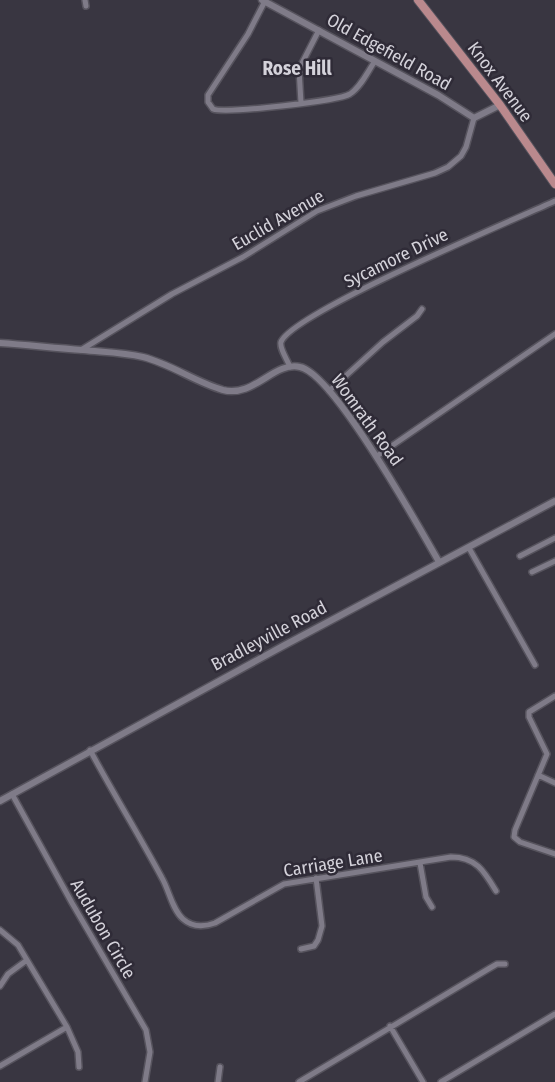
<svg xmlns="http://www.w3.org/2000/svg" width="555" height="1082" viewBox="0 0 555 1082" font-family="'Fira Sans Condensed',sans-serif">
<style>
.lines{fill:none;stroke-linecap:round;stroke-linejoin:round}
.minor-casing{stroke:#56535d;stroke-width:8}
.tertiary-casing{stroke:#56535d;stroke-width:9}
.primary-casing{stroke:#56535d;stroke-width:10}
.minor{stroke:#7f7b88;stroke-width:5}
.tertiary{stroke:#7f7b88;stroke-width:6}
.primary{stroke:#ba898d;stroke-width:8}
.labels{text-anchor:middle;stroke-width:5;stroke-linejoin:round;paint-order:stroke}
.street-label{font-size:18px;fill:#d4d2da;stroke:#2f2b37}
.neighbourhood-label{font-size:19px;font-weight:bold;fill:#d4d2da;stroke:#2f2b37}
</style>
<rect width="100%" height="100%" fill="#393641"/>
<g class="lines">
<!-- minor casing -->
<g class="minor-casing">
<path id="minor" d="M85,0L86,6
M265,1L248,34L208,95V102L213,109C225,114 338,101 350,94C361,87 368,71 375,61
M301,103L299,69L319,30
M81,350L172,294L243,257L317,211L356,196L435,173L448,167L461,156L466,147L474,118
M290,367C288,361 279,348 281,342C292,313 516,219 555,201
M329,391L383,342L417,316L422,309
M377,456L555,334
M469,548L535,665
M520,556L555,538
M532,572L555,561
M555,696L529,712V717L547,754L515,830L514,837L520,842L555,854
M90,750C113,793 139,835 162,878C169,890 172,909 183,919C192,927 204,927 215,923L284,884L451,857C476,857 484,871 496,891
M538,775L555,783
M12,794L72,903L146,1030L150,1052L145,1082
M420,863L426,897L432,907
M0,930L18,945L67,1027L78,1052L79,1067
M301,949L314,946L318,940L322,926L316,878
M0,986L8,974L27,960
M390,1026L423,1082
M0,1066L67,1027
M218,1082L220,1067
M299,1082L490,968L497,964H505
M441,1082L555,1014"/>
</g>
<!-- tertiary casing -->
<g class="tertiary-casing">
<path id="tertiary" d="M262,0L438,95L474,118L500,105
M0,343C28,345 55,348 83,350C103,352 123,352 143,357C171,364 195,382 223,390C254,398 274,361 300,367C334,374 419,527 439,562
M0,801L283,646L555,501"/>
</g>
<!-- primary casing -->
<g class="primary-casing">
<path id="primary" d="M418,0L500,105L555,184"/>
</g>
<!-- minor -->
<use href="#minor" class="minor"/>
<!-- tertiary -->
<use href="#tertiary" class="tertiary"/>
<!-- primary -->
<use href="#primary" class="primary"/>
</g>
<g class="labels">
<!-- street labels -->
<g class="street-label">
<text transform="translate(389 52) rotate(29)" y="6">Old Edgefield Road</text>
<text transform="translate(500 82) rotate(53)" y="6">Knox Avenue</text>
<text transform="translate(278 220) rotate(-30)" y="6">Euclid Avenue</text>
<text transform="translate(396 258) rotate(-26)" y="6">Sycamore Drive</text>
<text transform="translate(367 420) rotate(54)" y="6">Womrath Road</text>
<text transform="translate(269 636) rotate(-28)" y="6">Bradleyville Road</text>
<text transform="translate(333 863) rotate(-9)" y="6">Carriage Lane</text>
<text transform="translate(103 929) rotate(60)" y="6">Audubon Circle</text>
</g>
<!-- neighbourhood labels -->
<g class="neighbourhood-label">
<text x="297" y="75">Rose Hill</text>
</g>
</g>
</svg>
